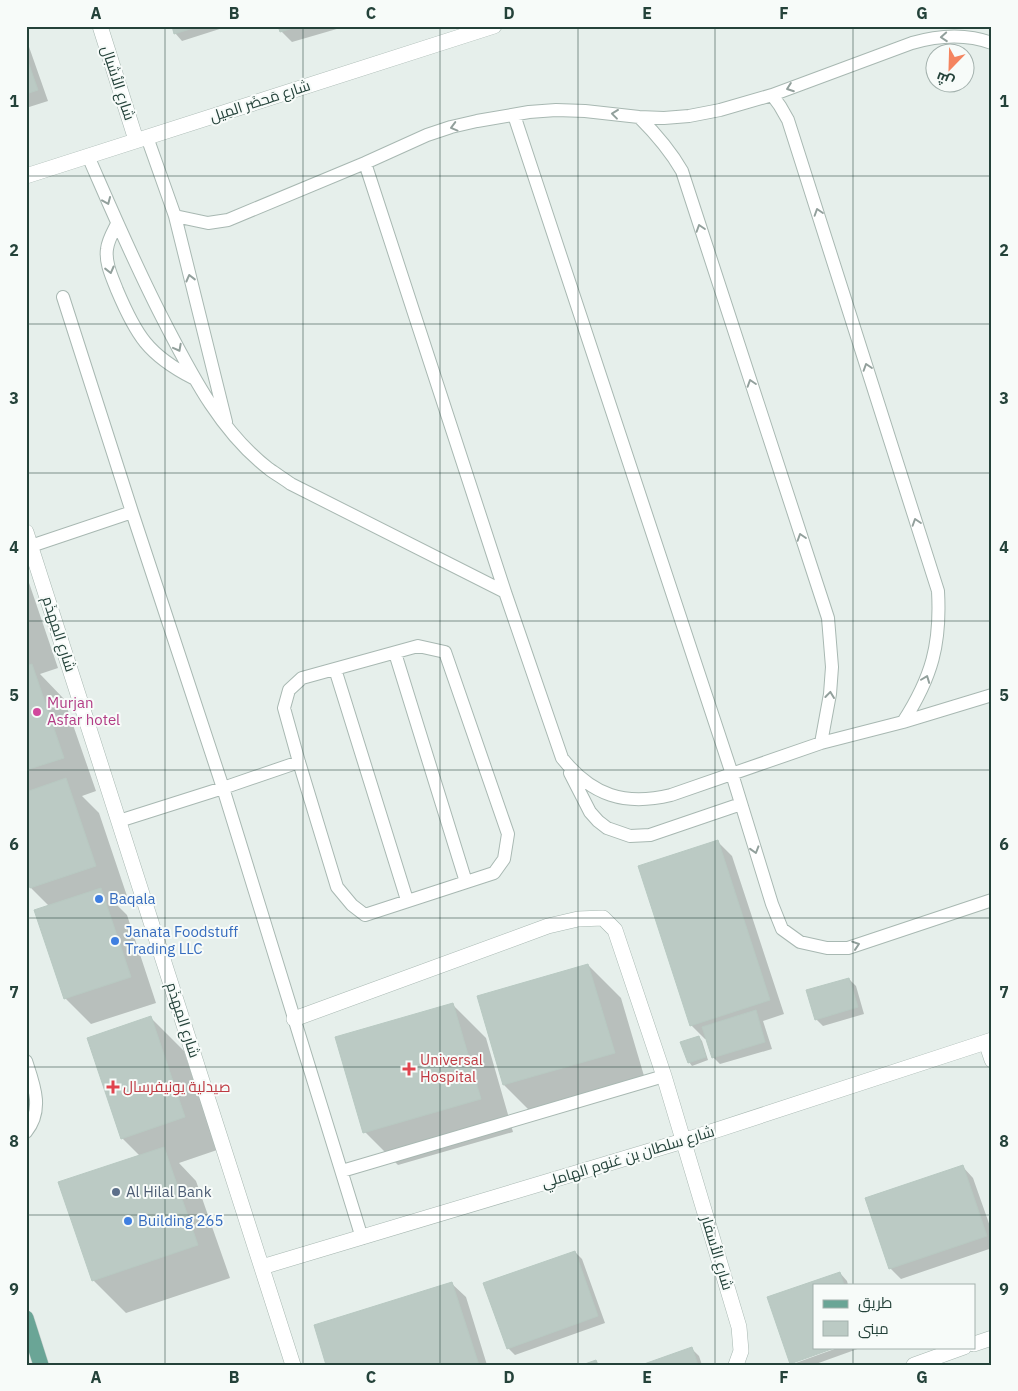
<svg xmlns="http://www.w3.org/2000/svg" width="1018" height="1391" viewBox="0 0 1018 1391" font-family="'IBM Plex Sans',Cairo,sans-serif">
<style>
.shadow{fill:#0003}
.building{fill:#bbcac4;stroke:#b8c9c2}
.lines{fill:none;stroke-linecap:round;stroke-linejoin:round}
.service-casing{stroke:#a8b8b2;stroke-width:14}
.minor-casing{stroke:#a8b8b2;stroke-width:16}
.primary-casing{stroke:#c2cac8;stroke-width:16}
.service{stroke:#fff;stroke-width:12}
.minor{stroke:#fff;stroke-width:15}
.primary{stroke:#6aa596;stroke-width:15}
.oneway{stroke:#92a09c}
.grid{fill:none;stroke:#24423a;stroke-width:1;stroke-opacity:0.55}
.hotel-dot{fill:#d1479c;stroke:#f7fbf9;stroke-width:2}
.shop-dot{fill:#3f7fe0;stroke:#f7fbf9;stroke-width:2}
.health-dot{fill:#e0444e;stroke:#f7fbf9;stroke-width:2}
.service-dot{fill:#5c6f8a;stroke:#f7fbf9;stroke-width:2}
.labels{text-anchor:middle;stroke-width:4;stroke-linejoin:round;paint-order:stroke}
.street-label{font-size:15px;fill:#24423a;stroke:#f7fbf9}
.hotel-label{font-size:15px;fill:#b23c85;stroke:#f7fbf9;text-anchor:start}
.shop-label{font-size:15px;fill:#366cbe;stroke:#f7fbf9;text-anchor:start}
.health-label{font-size:15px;fill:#be3a42;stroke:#f7fbf9;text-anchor:start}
.service-label{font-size:15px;fill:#4e5e75;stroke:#f7fbf9;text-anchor:start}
.neatline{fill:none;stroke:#24423a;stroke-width:2}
.grid-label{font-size:16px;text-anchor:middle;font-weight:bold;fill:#24423a}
</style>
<rect width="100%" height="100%" fill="#e6efeb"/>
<!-- shadow -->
<path class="shadow" d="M173,26H229L182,41L175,33Z
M279,26H347L292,42L281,31Z
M26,42L28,44L48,101L26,108Z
M26,574L58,668L40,674L64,699L96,791L82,796L99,813L128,899L115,903L127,915L156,1003L91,1024L65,998L49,906L31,888L26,875Z
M718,842L732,856L784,1014L763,1021L772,1049L720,1064L713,1057L707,1039H705L691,1025Z
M588,965L621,998L647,1086L537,1118L504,1085Z
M849,979L856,986L864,1014L823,1026L816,1019Z
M453,1005L486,1038L513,1132L398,1165L365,1132Z
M151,1018L184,1051L217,1150L179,1163L196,1181L230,1278L126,1313L93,1280L140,1156L122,1138Z
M699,1037L702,1041L708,1060L692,1066L689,1062Z
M963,1167L973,1178L992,1232V1248L901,1279L890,1268Z
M575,1252L582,1259L605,1323L515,1355L508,1348Z
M840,1273L847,1281L848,1285H814V1347L793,1361V1364L840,1347H863L813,1365H793L791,1363L768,1298Z
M451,1283L466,1297L487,1365H327Z
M692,1349L699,1356L702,1365H645Z"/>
<!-- building -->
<path class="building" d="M172,26H200L174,34Z
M278,26H300L280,32Z
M26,56L38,90L26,94Z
M32,664L64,758L26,770V666Z
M66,778L96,866L30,888L26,878V792Z
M718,840L770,1000L690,1026L638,866Z
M101,888L131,977L64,999L34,910Z
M588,964L615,1053L503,1085L477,996Z
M849,978L858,1007L815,1020L806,990Z
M453,1003L481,1099L363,1133L335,1037Z
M756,1010L765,1042L712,1058L702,1027Z
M151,1016L185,1117L121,1139L87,1038Z
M699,1036L706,1057L688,1063L680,1042Z
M164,1147L198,1245L92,1281L58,1182Z
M963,1165L987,1236L889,1269L865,1198Z
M575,1251L598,1316L507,1349L483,1283Z
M840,1272L844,1285H814V1347H837L790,1364L767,1297Z
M452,1282L479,1365H326L314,1325Z
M692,1347L698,1365H644V1364Z
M596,1360L598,1365H582Z"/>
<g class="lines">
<!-- service casing -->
<g class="service-casing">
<path id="service" d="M772,95L780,106L788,120L938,591C941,644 932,677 903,722
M514,115L732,774L772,904L782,929L800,942L827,948H848L992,900
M639,117C656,134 670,150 682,171L828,618L832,667L830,694L821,743
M147,137L175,216L226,422
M88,156C113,213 137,270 166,325C193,377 221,432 269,469C276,474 284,479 291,484L505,592
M365,163L505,592L562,758C592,796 625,806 671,795L821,743L903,722L992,695
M175,216L208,223L228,220L365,163L427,135L451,127L477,121L529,112L556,110L585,111L639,117L664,118L689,116L720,110L772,95L912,43C939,35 965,33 992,43
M117,224C113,232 108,240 107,249C105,263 112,277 117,290C136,335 148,355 193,378
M63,297L132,512L223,788L362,1238
M31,546L132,512
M418,646L445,652L508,834L504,859L494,873L365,915L352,905L337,887L299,762L284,708L289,690L302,678Z
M395,653L466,882
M335,669L407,900
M570,773L590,812L598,821L607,828L630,836L650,835L741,804
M119,821L223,788L299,762
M26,1061C34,1085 44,1110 26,1132
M342,1171L664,1076"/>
</g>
<!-- minor casing -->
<g class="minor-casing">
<path id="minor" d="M100,26L136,140
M26,176L494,26
M26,532L293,1365
M294,1019L548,926L578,919L603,918L615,930L664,1076L739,1327L741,1351L736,1365
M986,1042L992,1060
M262,1267L683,1141L992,1040
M974,1344L992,1338
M914,1365L964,1347"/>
</g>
<!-- primary casing -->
<g class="primary-casing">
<path id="primary" d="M26,1318L41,1365"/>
</g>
<!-- service -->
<use href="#service" class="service"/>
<!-- minor -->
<use href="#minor" class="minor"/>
<!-- primary -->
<use href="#primary" class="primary"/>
</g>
<!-- one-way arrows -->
<defs><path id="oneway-chevron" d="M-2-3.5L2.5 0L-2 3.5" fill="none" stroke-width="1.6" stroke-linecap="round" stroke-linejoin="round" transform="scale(1.25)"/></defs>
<g class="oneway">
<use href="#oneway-chevron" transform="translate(944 37) rotate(176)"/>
<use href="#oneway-chevron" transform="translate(790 88) rotate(160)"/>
<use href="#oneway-chevron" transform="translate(615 114) rotate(-173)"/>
<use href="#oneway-chevron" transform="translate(454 127) rotate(165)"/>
<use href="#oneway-chevron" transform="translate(107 201) rotate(67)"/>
<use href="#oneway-chevron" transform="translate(818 212) rotate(-108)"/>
<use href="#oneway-chevron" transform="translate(700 228) rotate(-108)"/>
<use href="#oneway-chevron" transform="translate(110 270) rotate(76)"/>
<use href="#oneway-chevron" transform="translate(190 278) rotate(-104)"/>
<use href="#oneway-chevron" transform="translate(178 348) rotate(62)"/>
<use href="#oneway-chevron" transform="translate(867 367) rotate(-108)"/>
<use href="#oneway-chevron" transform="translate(751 383) rotate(-108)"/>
<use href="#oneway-chevron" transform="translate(916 522) rotate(-108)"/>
<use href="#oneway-chevron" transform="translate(801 537) rotate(-108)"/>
<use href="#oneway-chevron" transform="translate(926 679) rotate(-69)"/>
<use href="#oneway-chevron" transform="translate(830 695) rotate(-83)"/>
<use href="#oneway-chevron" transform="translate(755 850) rotate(73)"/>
<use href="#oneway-chevron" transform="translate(856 945) rotate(-18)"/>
</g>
<!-- grid -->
<path class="grid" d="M165,26V1365M303,26V1365M440,26V1365M578,26V1365M715,26V1365M853,26V1285M26,176H992M26,324H992M26,473H992M26,621H992M26,770H992M26,918H992M26,1067H992M26,1215H992M853,1347V1365"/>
<!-- markers -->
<circle class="hotel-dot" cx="37" cy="712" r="5"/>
<g class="shop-dot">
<circle cx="99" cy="899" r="5"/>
<circle cx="115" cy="941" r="5"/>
<circle cx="128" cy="1221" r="5"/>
</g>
<g class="health-dot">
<path d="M406.5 1061.5h5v5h5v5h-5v5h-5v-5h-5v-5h5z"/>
<path d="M110.5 1079.5h5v5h5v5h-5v5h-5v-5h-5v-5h5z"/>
</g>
<circle class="service-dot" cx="116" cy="1192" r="5"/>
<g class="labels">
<!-- street labels -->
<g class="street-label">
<text transform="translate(118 83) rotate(72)" y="5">شارع الأشبال</text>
<text transform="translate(260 101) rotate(-18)" y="5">شارع مَحضَر المِيل</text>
<text transform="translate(59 634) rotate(72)" y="5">شارع المِهذَم</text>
<text transform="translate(183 1020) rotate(72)" y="5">شارع المِهذَم</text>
<text transform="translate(628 1157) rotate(-17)" y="5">شارع سلطان بن غنوم الهاملي</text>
<text transform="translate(717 1253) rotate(73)" y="5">شارع الأسفار</text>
</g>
<!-- hotel labels -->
<g class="hotel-label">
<text x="47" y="708">Murjan<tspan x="47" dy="17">Asfar hotel</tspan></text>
</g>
<!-- shop labels -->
<g class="shop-label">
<text x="109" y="904">Baqala</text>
<text x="125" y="937">Janata Foodstuff<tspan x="125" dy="17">Trading LLC</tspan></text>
<text x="138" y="1226">Building 265</text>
</g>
<!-- health labels -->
<g class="health-label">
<text x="420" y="1065">Universal<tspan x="420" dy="17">Hospital</tspan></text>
<text x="123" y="1092">صيدلية يونيفرسال</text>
</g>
<!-- service labels -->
<g class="service-label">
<text x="126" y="1197">Al Hilal Bank</text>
</g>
</g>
<!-- border -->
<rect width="1018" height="1391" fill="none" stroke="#f7fbf9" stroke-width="55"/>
<!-- legend -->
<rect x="813" y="1284" width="162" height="65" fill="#f7fbf9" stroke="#a3b1ad"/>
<rect x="823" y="1300" width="25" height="8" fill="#6aa596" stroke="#a3b1ad"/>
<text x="858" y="1308" font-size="15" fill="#24423a">طريق</text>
<rect x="823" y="1321" width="25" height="15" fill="#bbcac4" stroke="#a3b1ad"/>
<text x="858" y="1334" font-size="15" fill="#24423a">مبنى</text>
<!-- north arrow -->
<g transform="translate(950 68) rotate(203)"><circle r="24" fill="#f7fbf9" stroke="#a3b1ad"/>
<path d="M0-4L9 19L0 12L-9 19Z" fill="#f4845f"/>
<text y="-8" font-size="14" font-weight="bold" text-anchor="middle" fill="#24423a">ش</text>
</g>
<rect x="28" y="28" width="962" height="1336" class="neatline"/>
<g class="grid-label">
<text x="96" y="19">A</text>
<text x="234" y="19">B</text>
<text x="371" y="19">C</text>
<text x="509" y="19">D</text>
<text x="647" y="19">E</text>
<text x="784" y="19">F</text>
<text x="922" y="19">G</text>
<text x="14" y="107">1</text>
<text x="1004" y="107">1</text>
<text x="14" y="256">2</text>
<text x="1004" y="256">2</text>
<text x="14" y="404">3</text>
<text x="1004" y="404">3</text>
<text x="14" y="553">4</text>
<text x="1004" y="553">4</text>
<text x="14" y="701">5</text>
<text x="1004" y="701">5</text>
<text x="14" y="850">6</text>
<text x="1004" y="850">6</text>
<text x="14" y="998">7</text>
<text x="1004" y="998">7</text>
<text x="14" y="1147">8</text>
<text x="1004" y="1147">8</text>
<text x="14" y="1295">9</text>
<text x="1004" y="1295">9</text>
<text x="96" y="1383">A</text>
<text x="234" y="1383">B</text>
<text x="371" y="1383">C</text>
<text x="509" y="1383">D</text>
<text x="647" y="1383">E</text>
<text x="784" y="1383">F</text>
<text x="922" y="1383">G</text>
</g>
</svg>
